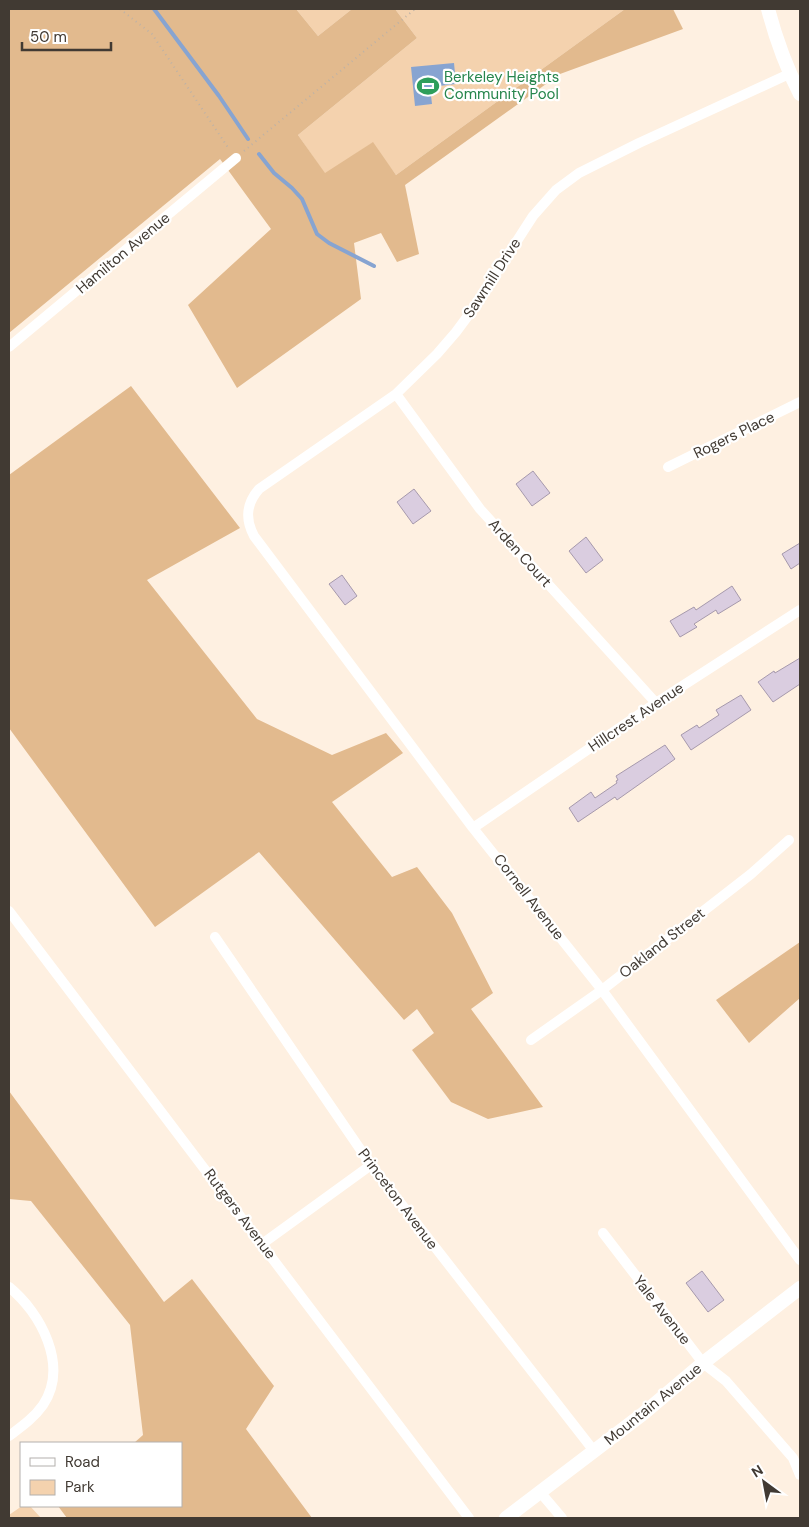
<svg xmlns="http://www.w3.org/2000/svg" width="809" height="1527" viewBox="0 0 809 1527" font-family="'DM Sans',sans-serif">
<style>
.green{fill:#f4d2ae}
.forest{fill:#e2ba8e}
.water{fill:#87a4d1}
.lines{fill:none;stroke-linecap:round;stroke-linejoin:round}
.stream{stroke:#87a4d1;stroke-width:4}
.building{fill:#dacde0;stroke:#a699ac}
.path{stroke:#beb2a6;stroke-width:2;stroke-dasharray:1 4;stroke-linecap:butt}
.minor{stroke:#fff;stroke-width:10}
.secondary{stroke:#fff;stroke-width:14}
.labels{text-anchor:middle;stroke-width:4.5;stroke-linejoin:round;paint-order:stroke}
.leisure-label{font-size:15px;fill:#27864d;stroke:#fff;text-anchor:start}
.street-label{font-size:15px;fill:#413a33;stroke:#fff}
</style>
<rect width="100%" height="100%" fill="#fef0e1"/>
<!-- green -->
<path class="green" d="M296,9H352L318,36Z
M395,9H625L396,175L372,143L325,174L298,135L417,38Z
M22,1506H30L41,1518H9V1515Z"/>
<!-- forest -->
<path class="forest" d="M9,9H296L318,36L352,9H395L417,38L298,135L325,173L373,142L396,175L625,9H673L683,29L560,74L405,185L419,254L397,262L381,233L354,243L361,299L237,388L188,305L271,229L220,159L9,333Z
M131,386L240,528L147,580L257,719L332,755L386,733L403,753L332,802L392,877L417,867L452,913L493,993L471,1009L543,1107L488,1119L451,1102L412,1050L434,1033L417,1009L404,1020L259,852L155,927L9,728V475Z
M800,942V998L749,1043L716,1000Z
M9,1091L164,1302L192,1279L274,1386L246,1429L312,1518H67L58,1506H181V1443H134L143,1435L130,1325L31,1201L9,1199Z"/>
<!-- water -->
<path class="water" d="M454,63L456,84L430,87L432,104L415,106L411,67Z"/>
<g class="lines">
<!-- stream -->
<path class="stream" d="M154,9L219,96L248,139
M259,154L274,173L292,188L302,199L317,234L329,243L374,266"/>
</g>
<!-- building -->
<path class="building" d="M533,471L550,493L532,506L516,484Z
M414,489L431,511L413,524L397,502Z
M586,537L603,560L586,573L569,551Z
M800,543V563L791,569L782,554Z
M342,575L357,596L345,605L329,584Z
M732,586L741,600L718,614L716,610L694,624L697,627L680,637L670,621L694,607L696,610Z
M800,658V684L773,702L758,682L774,671L775,673Z
M741,695L751,710L691,750L681,735L697,725L699,728L719,715L716,710Z
M665,745L675,759L617,800L615,797L578,822L569,808L591,792L595,798L617,783L616,781L618,780L616,776Z
M702,1271L724,1300L708,1312L686,1283Z"/>
<g class="lines">
<!-- path -->
<path class="path" d="M120,9L152,34L229,149
M244,151L415,9"/>
<!-- minor -->
<path class="minor" d="M789,74L639,143L579,173L556,190L533,216L473,309L456,332L437,354L396,394L259,489C246,504 245,519 254,536L473,828L602,990L800,1260
M9,347L236,158
M396,394L480,509L656,703
M668,467L800,402
M473,828L656,703L800,610
M9,911L469,1518
M215,937L371,1165L594,1451
M531,1040L602,990L751,874L789,840
M603,1233L703,1363L726,1381L793,1458L800,1475
M262,1244L371,1165
M9,1287C41,1313 69,1366 43,1405C34,1418 21,1427 9,1436
M540,1492L562,1518"/>
<!-- secondary -->
<path class="secondary" d="M768,9C776,39 786,67 800,94
M506,1518L644,1413L703,1363L800,1288"/>
</g>
<!-- icons -->
<defs>
<g id="stadium-bare" transform="scale(1.725)"><path d="M0-5a6.5 5 0 1 0 0 10a6.5 5 0 1 0 0-10ZM-3.5-1.8h7v3.6h-7Z" fill="#2e9e5b" stroke="#fff" stroke-width="2.5" paint-order="stroke"/></g>
</defs>
<g fill-rule="evenodd">
<use href="#stadium-bare" x="428" y="86"/>
</g>
<g class="labels">
<!-- leisure labels -->
<g class="leisure-label">
<text x="444" y="82">Berkeley Heights<tspan x="444" dy="17">Community Pool</tspan></text>
</g>
<!-- street labels -->
<g class="street-label">
<text transform="translate(123 253) rotate(-40)" y="5">Hamilton Avenue</text>
<text transform="translate(492 278) rotate(-57)" y="5">Sawmill Drive</text>
<text transform="translate(734 435) rotate(-26)" y="5">Rogers Place</text>
<text transform="translate(520 553) rotate(48)" y="5">Arden Court</text>
<text transform="translate(636 717) rotate(-34)" y="5">Hillcrest Avenue</text>
<text transform="translate(529 897) rotate(52)" y="5">Cornell Avenue</text>
<text transform="translate(662 943) rotate(-38)" y="5">Oakland Street</text>
<text transform="translate(398 1199) rotate(53)" y="5">Princeton Avenue</text>
<text transform="translate(240 1214) rotate(53)" y="5">Rutgers Avenue</text>
<text transform="translate(662 1310) rotate(52)" y="5">Yale Avenue</text>
<text transform="translate(653 1404) rotate(-39)" y="5">Mountain Avenue</text>
</g>
</g>
<!-- border -->
<rect width="809" height="1527" fill="none" stroke="#413a33" stroke-width="20"/>
<!-- legend -->
<rect x="20" y="1442" width="162" height="65" fill="#ffffff" stroke="#b3b0ad"/>
<rect x="30" y="1458" width="25" height="8" fill="#ffffff" stroke="#b3b0ad"/>
<text x="65" y="1467" font-size="15" fill="#413a33">Road</text>
<rect x="30" y="1480" width="25" height="15" fill="#f4d2ae" stroke="#b3b0ad"/>
<text x="65" y="1492" font-size="15" fill="#413a33">Park</text>
<!-- north arrow -->
<g transform="translate(764 1482) rotate(328)" stroke="#ffffff" stroke-width="4" paint-order="stroke">
<path d="M0-4L9 19L0 12L-9 19Z" fill="#413a33"/>
<text y="-8" font-size="14" font-weight="bold" text-anchor="middle" fill="#413a33">N</text>
</g>
<!-- scale -->
<path d="M22 42v8h89v-8" fill="none" stroke="#413a33" stroke-width="2.5"/>
<text x="30" y="42" font-size="15" fill="#413a33" stroke="#ffffff" stroke-width="4" paint-order="stroke">50 m</text>
</svg>
